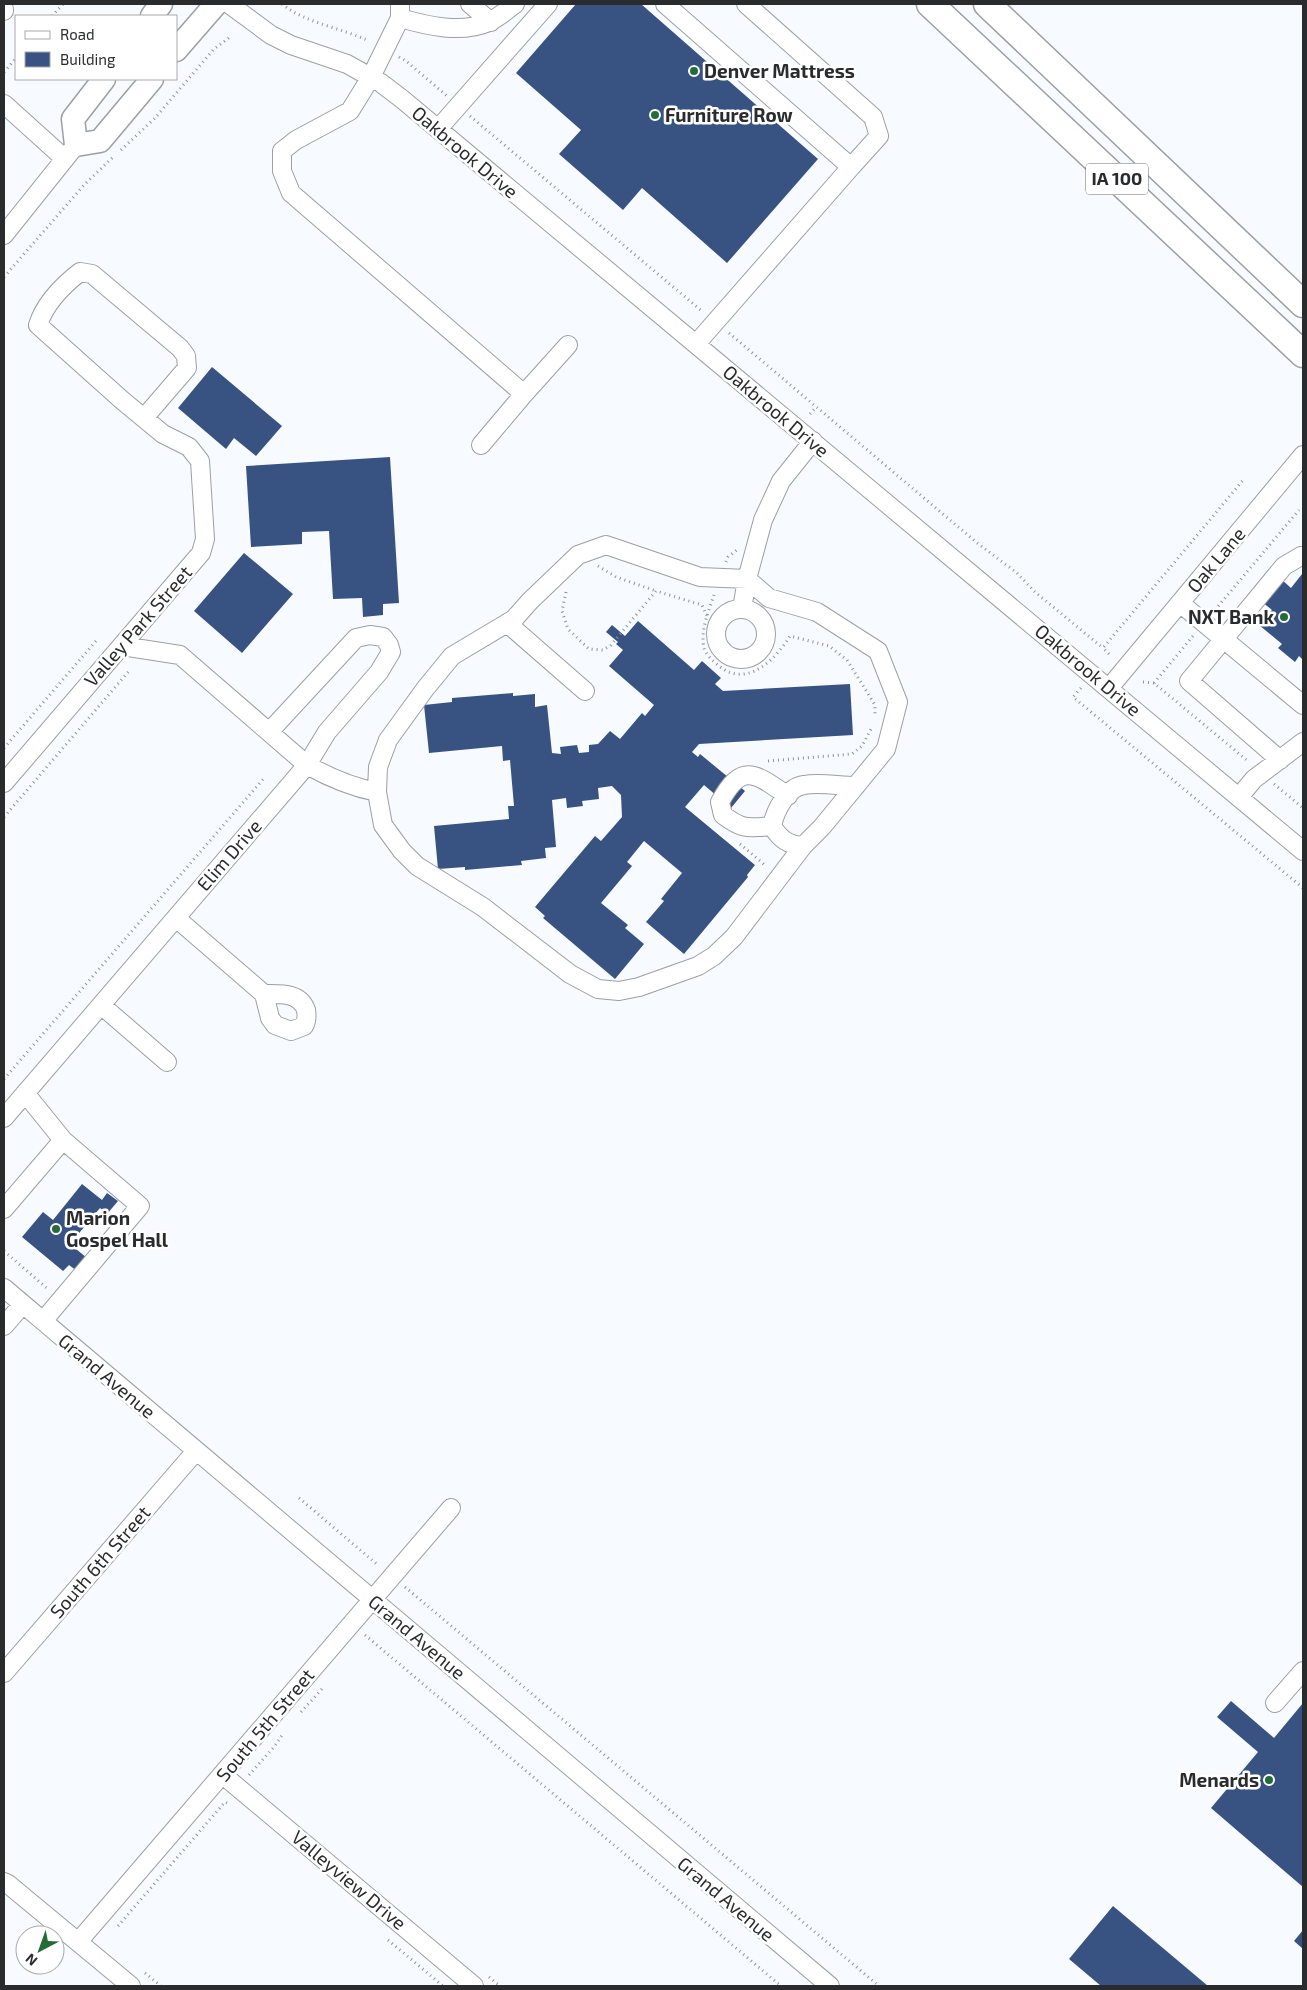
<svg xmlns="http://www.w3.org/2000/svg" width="1307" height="1990" viewBox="0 0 1307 1990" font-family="'Exo 2',sans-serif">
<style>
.building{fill:#385382}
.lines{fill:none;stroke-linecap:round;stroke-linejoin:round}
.minor-casing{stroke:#9c9fa3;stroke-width:20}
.major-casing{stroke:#9c9fa3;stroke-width:25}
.highway-casing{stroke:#9c9fa3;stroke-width:29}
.path{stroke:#919397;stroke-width:3;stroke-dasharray:1 4;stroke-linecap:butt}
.minor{stroke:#fff;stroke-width:18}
.major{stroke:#fff;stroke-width:22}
.highway{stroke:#fff;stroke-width:26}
.poi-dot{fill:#256b37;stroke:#fff;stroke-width:2}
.labels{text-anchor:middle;stroke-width:5;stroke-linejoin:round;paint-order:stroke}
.shield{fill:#fff;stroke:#6a6b6c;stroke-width:1}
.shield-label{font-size:18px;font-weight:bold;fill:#2a2b2d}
.poi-label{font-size:19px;font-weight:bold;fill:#2a2b2d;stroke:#fff;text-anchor:start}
.street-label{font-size:19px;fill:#2a2b2d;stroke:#fff}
</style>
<rect width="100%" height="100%" fill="#f7faff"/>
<!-- building -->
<path class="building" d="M576,4H641L818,159L727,263L642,188L623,210L559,154L581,130L516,73Z
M212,367L282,426L256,456L234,438L226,449L178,408Z
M390,457L399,603L383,604V615L363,617L362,598L333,599L329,531L302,532V544L251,547L246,466Z
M244,553L293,594L242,653L194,611Z
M1302,574L1303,660L1299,656L1295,662L1278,648L1282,644L1259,625L1272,610L1262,602L1281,579L1291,588Z
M638,621L694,670L702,661L721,678L715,684L723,691L850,684L853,735L699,744L692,752L698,757L700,754L745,791L731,808L704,785L685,807L755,865L747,875L748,877L684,954L646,922L664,901L661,899L682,873L644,841L627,862L632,866L601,903L628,925L625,928L644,944L615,979L543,918L545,916L535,907L595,836L601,841L622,817L621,795L612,786L598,788L599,799L582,801L583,806L567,808L566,798L552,800L556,847L545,848L546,858L521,861L522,865L465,870V867L438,869L434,826L509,819L508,806H514L510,760L503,761L502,746L429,753L424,705L452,702V698L513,693V696L535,694V707L547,705L552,753L561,754L560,747L577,745L579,753L589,752V745L598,744L610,731L620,739L642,713L645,716L654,705L609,666L623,650L616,644L618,642L606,632L612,625L625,636Z
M82,1184L102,1200L107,1193L118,1201L107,1214L100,1208L70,1244L87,1258L77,1271L69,1265L63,1271L22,1237L43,1212L53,1220Z
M1231,1701L1274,1738L1303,1703V1887L1211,1808L1258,1752L1217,1717Z
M1113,1906L1208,1986H1101L1069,1959Z
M1303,1930V1949L1294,1941Z"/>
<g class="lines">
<!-- minor casing -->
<g class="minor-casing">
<path id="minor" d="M229,4L271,35L291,45L347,64L381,83L402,99L1303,851
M400,4V18L371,77L350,111L296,140L282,151V171L291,193L524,394L568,345
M470,4L491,22
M665,4L851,167L696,344
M746,4L873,117L879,136L851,167
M4,9V11
M400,18C428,26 461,34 489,22C498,18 507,10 515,4
M4,104L65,159
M438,129L548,4
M4,235L76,145
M813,441L781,481L763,520L747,579L769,598L817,612L878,651L898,702L886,749L822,827L803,846C788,845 780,839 772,826C775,811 787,787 804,785C820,782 839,786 856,786
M481,445L524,394
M1180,603L1303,705
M716 634a25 25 0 1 1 50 0a25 25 0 1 1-50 0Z
M742,609L747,579L700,577L606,545L578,555L530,601L514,619L452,656L425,689L388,740L378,767L377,792L383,825L402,851L417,866L483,907L570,974L598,989L619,991L639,987L698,966L714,956L734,937L803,846
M507,623L585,691
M1109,688L1303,455
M269,732L356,638L370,635L383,637L389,645L391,652L379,672L327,732L307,765C330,778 351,787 377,792
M1280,760L1189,681L1284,566L1301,556L1303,557
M4,783L201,553L205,539L200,461L189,447L163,434L123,401L38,325C45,303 62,286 80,272L92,274L180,348L186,356L187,368L144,418
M1239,797L1254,779L1303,742
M772,826C748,828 743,830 723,815L720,802C742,761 756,774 788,796
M176,918L264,994L270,1018L275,1025L291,1031L304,1026C307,1021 307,1016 306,1010C300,992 280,994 264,994
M101,1005L167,1062
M25,1093L63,1140
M4,1118L307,765L180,655L122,646
M4,1209L63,1140L140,1206L43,1321
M4,1288L830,1986
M4,1326L23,1304
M4,1673L196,1451
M1275,1703L1303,1671
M223,1775L474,1986
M4,1882L8,1884L131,1986
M78,1942L451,1508"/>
</g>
<!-- major casing -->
<g class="major-casing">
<path id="major" d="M152,16L161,4
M176,50L216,4
M104,79L73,119L76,145L100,141L152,79"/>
</g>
<!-- highway casing -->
<g class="highway-casing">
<path id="highway" d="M930,4L1303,354
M987,4L1303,304"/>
</g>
<!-- path -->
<path class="path" d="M282,4C305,23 342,28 369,41
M52,16L63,4
M399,57L406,61L447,96
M4,72L16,58
M470,116L703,312
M121,150L155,118L214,49L230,37
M4,277L84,185L113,157
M729,333L976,542L1017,573L1035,592L1103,648
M810,414L816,407
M726,562L728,557L737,550
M598,566L616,577L656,591
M566,592L562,611L568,629L589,649L603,650L611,645L656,591L702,605L707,616
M714,595C709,610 700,631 704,648C706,655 713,661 719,666C747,689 776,659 790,636L829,646L847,660L875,705V716
M1215,610L1299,510
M1109,654L1103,648L1244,479
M1143,682L1154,683L1249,762
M1154,683L1193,636
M1081,688L1073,697L1303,888
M4,748L96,641
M768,761L852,754L862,746L871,729
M1274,784L1303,808
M4,817L129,671
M740,844L766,866
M4,1079L265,777
M4,1251L49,1290
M299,1498L379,1566
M405,1587L879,1986
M365,1635L781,1986
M301,1712L322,1689
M249,1775L274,1747L283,1734
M118,1926L225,1802L227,1803
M388,1940L443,1986
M145,1973L161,1986
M489,1977L500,1986"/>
<!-- minor -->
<use href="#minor" class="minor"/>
<!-- major -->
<use href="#major" class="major"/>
<!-- highway -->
<use href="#highway" class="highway"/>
</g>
<!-- markers -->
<g class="poi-dot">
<circle cx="694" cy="71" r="5"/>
<circle cx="655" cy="115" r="5"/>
<circle cx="1284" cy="617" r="5"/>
<circle cx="56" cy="1229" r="5"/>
<circle cx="1269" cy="1780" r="5"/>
</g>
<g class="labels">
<!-- shield labels -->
<rect class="shield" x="1086" y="163.5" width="62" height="31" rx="4"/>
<g class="shield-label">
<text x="1117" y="185">IA 100</text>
</g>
<!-- poi labels -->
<g class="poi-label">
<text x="704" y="78">Denver Mattress</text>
<text x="665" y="122">Furniture Row</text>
<text x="1274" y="624" text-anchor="end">NXT Bank</text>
<text x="66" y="1225">Marion<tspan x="66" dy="22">Gospel Hall</tspan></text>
<text x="1259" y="1787" text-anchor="end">Menards</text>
</g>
<!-- street labels -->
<g class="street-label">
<text transform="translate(465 152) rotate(40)" y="7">Oakbrook Drive</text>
<text transform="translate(776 411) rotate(40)" y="7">Oakbrook Drive</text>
<text transform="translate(1216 560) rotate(-50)" y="7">Oak Lane</text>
<text transform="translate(138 626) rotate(-49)" y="7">Valley Park Street</text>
<text transform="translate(1088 670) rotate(40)" y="7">Oakbrook Drive</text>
<text transform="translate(229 855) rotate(-49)" y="7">Elim Drive</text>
<text transform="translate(107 1376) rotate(40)" y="7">Grand Avenue</text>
<text transform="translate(100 1562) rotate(-49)" y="7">South 6th Street</text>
<text transform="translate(417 1637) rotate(40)" y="7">Grand Avenue</text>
<text transform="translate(265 1725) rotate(-50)" y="7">South 5th Street</text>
<text transform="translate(349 1880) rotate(40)" y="7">Valleyview Drive</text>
<text transform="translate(726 1899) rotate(40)" y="7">Grand Avenue</text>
</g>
</g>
<!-- border -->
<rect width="1307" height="1990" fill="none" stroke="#2a2b2d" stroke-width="10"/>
<!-- legend -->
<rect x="15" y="15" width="162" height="65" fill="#ffffff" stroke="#aaaaab"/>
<rect x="25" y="31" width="25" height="8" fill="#ffffff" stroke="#aaaaab"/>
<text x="60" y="40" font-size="15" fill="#2a2b2d">Road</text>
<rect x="25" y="52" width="25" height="15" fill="#385382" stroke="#aaaaab"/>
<text x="60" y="65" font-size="15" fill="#2a2b2d">Building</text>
<!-- north arrow -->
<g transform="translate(40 1950) rotate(221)"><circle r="24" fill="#ffffff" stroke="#aaaaab"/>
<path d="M0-4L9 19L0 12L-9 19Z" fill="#256b37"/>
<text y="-8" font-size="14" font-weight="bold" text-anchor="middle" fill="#2a2b2d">N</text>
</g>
</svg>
